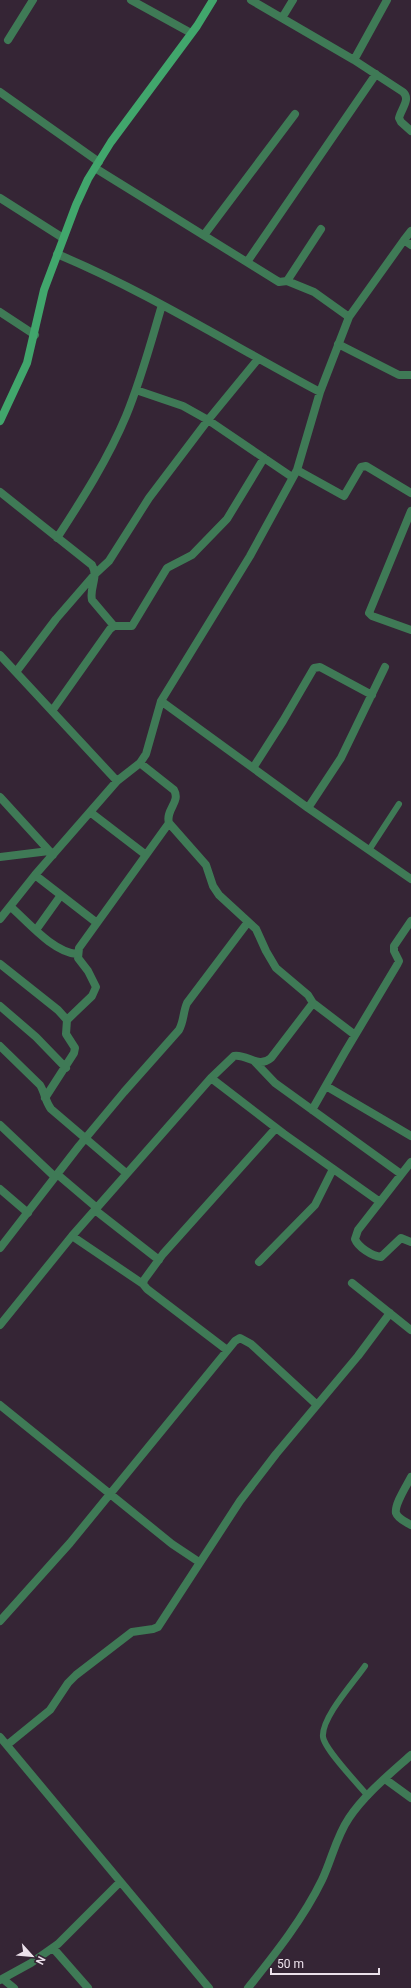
<svg xmlns="http://www.w3.org/2000/svg" width="411" height="1988" viewBox="0 0 411 1988" font-family="Roboto,sans-serif">
<style>
.lines{fill:none;stroke-linecap:round;stroke-linejoin:round}
.lane{stroke:#3f7a56;stroke-width:6}
.street{stroke:#3f7a56;stroke-width:8}
.secondary{stroke:#41a66c;stroke-width:8}
</style>
<rect width="100%" height="100%" fill="#352535"/>
<g class="lines">
<!-- lane -->
<path class="lane" d="M369,850L399,804
M365,1666C354,1682 321,1718 323,1737C325,1750 358,1784 368,1796"/>
<!-- street -->
<path class="street" d="M131,0L191,33
M251,0L354,60L403,92C411,99 401,109 399,118L401,122L411,131
M282,18L293,0
M8,40L33,0
M354,60L387,0
M0,92L99,162
M95,168L279,282L287,281L321,229
M0,198L63,238
M204,235L295,114
M404,240L411,231
M57,254C148,292 233,346 320,392
M247,262L376,74
M287,281L314,292L349,317
M0,312L35,335
M338,344L399,375H411
M136,390L183,406L208,420L292,477
M297,470L344,496L361,467L366,466L411,493
M0,492L92,565C99,577 89,588 92,600L114,626
M411,511L369,613L372,616L411,630
M57,538C83,498 108,459 126,416C141,380 151,342 162,305
M0,655L117,781
M16,672L56,619L95,574L109,561L149,498L208,420L258,359
M161,701L308,808L411,879
M52,711L110,629L114,626H132L167,568L192,555L227,519L264,458
M253,768L283,721L314,668L320,667L372,695
M0,797L53,855
M308,808L341,758L385,667
M90,812L146,855
M0,857L49,851
M35,875L97,923
M11,907C29,923 53,952 77,954
M0,919L35,875L117,781L140,763L146,754L161,701L250,556L297,470L320,392L349,317L404,240L411,245
M36,930L61,895
M0,964L58,1010L67,1020L66,1034L75,1048L74,1053L45,1098
M313,1003L355,1035
M0,1006L36,1037L66,1068
M67,1020L92,996L96,987L88,971L78,958L79,948L169,823
M0,1046L40,1085C45,1093 45,1101 51,1109L126,1173
M255,1062L275,1083L401,1174
M211,1078L284,1134L380,1202
M326,1086L411,1136
M312,1110L345,1052L397,965L399,961L394,951V946L411,921
M0,1125L55,1177
M411,1162L358,1230L355,1239C358,1247 372,1256 381,1257L401,1238L411,1242
M57,1174L97,1208
M0,1189L28,1213
M95,1210L159,1260
M72,1236L143,1284
M0,1248L79,1146L124,1092L179,1030C184,1021 183,1012 187,1003L248,922
M259,1262L315,1205L333,1169
M352,1283L411,1330
M0,1325L72,1236L211,1078L234,1056C248,1054 258,1069 271,1058L313,1003L308,995L276,968L266,951L256,929L219,895L213,886L206,865L169,823C165,810 181,802 174,790L140,763
M227,1350L147,1289L143,1284L144,1280L163,1254L276,1128
M0,1405L172,1544L199,1562
M411,1477C407,1485 394,1505 396,1513C398,1519 406,1522 411,1525
M0,1621L70,1543L235,1341L240,1338L251,1344L316,1404
M0,1737L209,1988
M7,1745L50,1710L68,1683L76,1675L132,1632L153,1629L158,1627L240,1501L276,1454L358,1356L390,1313
M385,1779L411,1798
M53,1948L88,1988
M3,1979L14,1988
M0,1980L31,1963L58,1944L120,1882
M248,1988C275,1954 303,1919 322,1880C332,1859 336,1837 349,1818C365,1794 390,1774 411,1755"/>
<!-- secondary -->
<path class="secondary" d="M0,421L27,363L44,290L76,205L88,179L111,142L197,26L213,0"/>
</g>
<!-- north arrow -->
<g transform="translate(32 1956) rotate(117)" stroke="#352535" stroke-width="3" paint-order="stroke">
<path d="M0-3L7 15L0 10L-7 15Z" fill="#ece1eb"/>
<text y="-6" font-size="11" font-weight="bold" text-anchor="middle" fill="#ece1eb">N</text>
</g>
<!-- scale -->
<path d="M271 1968v6h108v-6" fill="none" stroke="#ece1eb" stroke-width="2"/>
<text x="277" y="1968" font-size="12" fill="#ece1eb" stroke="#352535" stroke-width="3" paint-order="stroke">50 m</text>
</svg>
